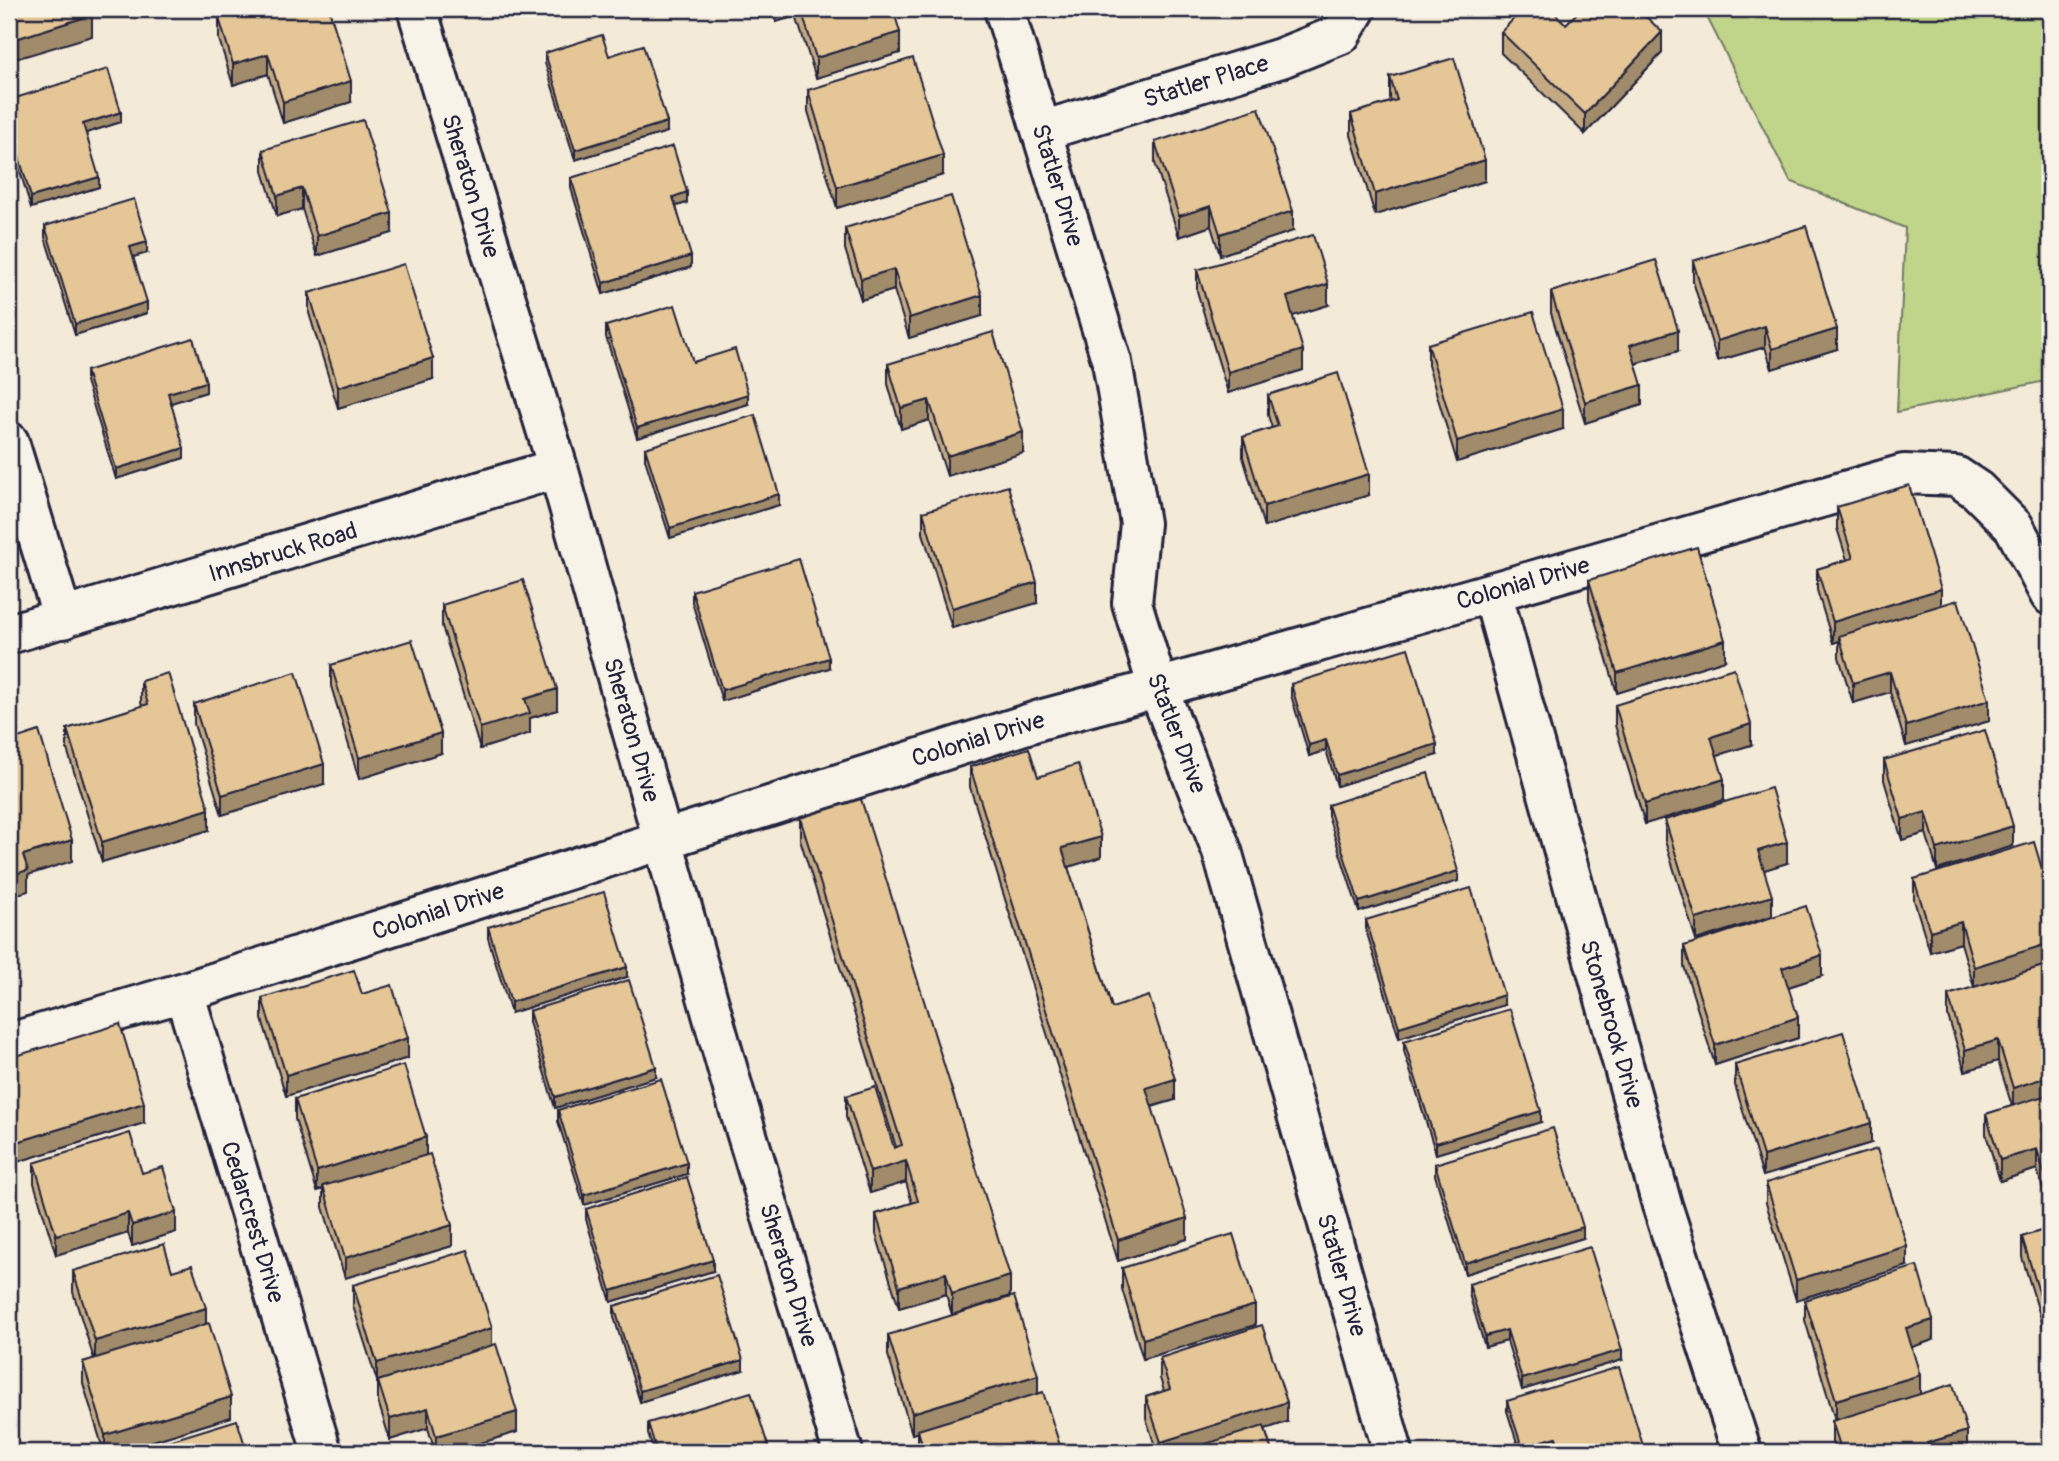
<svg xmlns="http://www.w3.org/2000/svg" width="2059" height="1461" viewBox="0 0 2059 1461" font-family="Pangolin,sans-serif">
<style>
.green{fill:#c0d48a;stroke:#717b62;stroke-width:2}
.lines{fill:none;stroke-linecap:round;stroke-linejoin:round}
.stream{stroke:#588997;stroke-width:14}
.street-casing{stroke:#22223b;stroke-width:44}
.street{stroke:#f7f3e8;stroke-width:38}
.wall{fill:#c4aa82;stroke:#22223b;stroke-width:2}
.shaded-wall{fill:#a08b6a;stroke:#22223b;stroke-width:2}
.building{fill:#e4c697;stroke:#22223b;stroke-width:2}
.labels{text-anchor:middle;stroke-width:5;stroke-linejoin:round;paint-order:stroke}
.street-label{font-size:24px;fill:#22223b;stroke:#f7f3e8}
</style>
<rect width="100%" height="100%" fill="#f3ead8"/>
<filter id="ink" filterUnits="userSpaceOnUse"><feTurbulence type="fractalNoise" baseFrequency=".0143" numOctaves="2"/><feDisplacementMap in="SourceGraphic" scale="14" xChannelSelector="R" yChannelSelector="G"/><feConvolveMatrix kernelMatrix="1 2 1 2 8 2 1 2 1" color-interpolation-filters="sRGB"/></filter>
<g filter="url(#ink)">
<!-- green -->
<path class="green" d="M1705,9H2050V380L1897,412L1905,228L1790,181L1705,13Z"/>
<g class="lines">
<!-- stream -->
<path class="stream" d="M2044,9L2050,13"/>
<!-- street casing -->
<g class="street-casing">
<path id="street" d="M417,9L558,468L734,1092L843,1452
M1004,9L1112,362L1140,523L1132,603L1158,688L1222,851L1393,1452
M1042,131L1281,58L1341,34L1356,9
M9,442L63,619
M1492,592L1662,1205L1742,1452
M9,634L558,468
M184,992L322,1452
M9,1043L184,992L1043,719L1158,688L1904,474L1956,476L1977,490L2014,527L2050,595"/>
</g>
<!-- street -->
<use href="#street" class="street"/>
</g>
<!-- wall -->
<path class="wall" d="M772,9H893L900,53L816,78L796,16L776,22Z
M219,18L351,102L283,123L268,74L233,85L219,39Z
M1566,24L1662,53L1585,134L1501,53V32Z
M545,53L609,56L667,132L575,160L545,63Z
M1390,77L1485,181L1375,215L1351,135V114L1391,102L1390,98Z
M808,90L943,175L837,208L808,111Z
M9,100L121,122L86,133L99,187L31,208L9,134Z
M1155,142L1293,231L1220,255L1211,226L1179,237L1155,163Z
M263,150L392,233L317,256L302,209L277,216L263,171Z
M571,178L687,203L676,206L691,267L603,294L571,188Z
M45,226L147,253L133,257L147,313L75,335L45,237Z
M845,228L982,316L909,338L894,290L861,300L845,249Z
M1693,261L1837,349L1772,369L1765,347L1717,361L1693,281Z
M1197,270L1328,305L1292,316L1303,370L1228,393L1197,291Z
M1551,292L1678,351L1635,364L1642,405L1585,423L1551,313Z
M309,293L433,379L338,408L309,313Z
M606,326L693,362L748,404L637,438L606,337Z
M1428,344L1563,429L1457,462L1428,365Z
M888,364L1023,453L947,476L929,420L901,429L888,384Z
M86,371L206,392L171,403L184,458L116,479L86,381Z
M1268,395L1369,495L1264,527L1243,457V437L1272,428L1268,415Z
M645,448L779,505L670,538L645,459Z
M1837,507L1941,605L1989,721L1906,746L1890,692L1853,703L1839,657V641L1833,643L1817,590V569L1847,560L1837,528Z
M923,512L1037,603L952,628L923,533Z
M1589,580L1725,660L1617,693L1589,600Z
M692,591L829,668L722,701L692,602Z
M442,605L557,710L530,718V733L480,749L442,626Z
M331,665L441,753L359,779L331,686Z
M141,681L209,830L102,862L67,749V729L142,706L141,702Z
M1291,684L1437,755L1337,786L1326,750L1309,756L1291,695Z
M194,704L324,784L222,815L194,724Z
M1615,705L1751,745L1717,755L1724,800L1645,824L1615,725Z
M1884,760L2013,846L1937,870L1926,833L1902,840L1884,780Z
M970,767L1038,777L1101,857L1068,867L1112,1008L1175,1100L1152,1107L1187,1239L1118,1261L970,787Z
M1328,805L1458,881L1359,912L1328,816Z
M800,818L1010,1296L952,1315L946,1294L899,1308L876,1234V1214L912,1203L906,1182L870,1193L846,1117V1096L894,1148L896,1147L800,839Z
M1665,820L1787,863L1764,870L1772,916L1696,940L1665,841Z
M1914,879L2050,896L1974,987L1961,943L1930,952L1914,900Z
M1366,920L1504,1005L1399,1038L1366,930Z
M488,927L627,977L511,1013L488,938Z
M1684,946L1822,976L1788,987L1798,1038L1715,1065L1684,966Z
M2050,964V1213L2037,1169L2000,1181L1986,1134V1114L2012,1106L1998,1061L1965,1071L1948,1016V995Z
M362,994L408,1058L286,1096L262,1019V998Z
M529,1011L656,1077L555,1108L529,1022Z
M1404,1041L1541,1122L1436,1154L1404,1051Z
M9,1058L144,1123L17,1162L9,1134Z
M1735,1065L1871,1143L1763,1176L1735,1085Z
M295,1099L426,1155L452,1246L345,1278L323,1207V1189L317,1191L295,1119Z
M558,1110L687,1174L584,1205L558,1121Z
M34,1163L142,1173L176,1232L132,1246L128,1233L56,1255L34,1183Z
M1435,1164L1583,1238L1465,1274L1435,1175Z
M1766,1183L1907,1266L1796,1300L1766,1203Z
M586,1209L713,1271L611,1302L586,1219Z
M2050,1228V1348L2022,1257V1237Z
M1122,1268L1255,1325L1143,1359L1122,1289Z
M73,1271H172L206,1324L231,1417L117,1452H104L83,1383V1362L94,1359L73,1292Z
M1469,1284L1622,1360L1522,1390L1507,1341L1485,1347L1469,1294Z
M353,1285L492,1346L517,1432L451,1452H435L428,1428L390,1440L378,1401V1384L353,1306Z
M1805,1300L1933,1340L1911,1347L1920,1394L1967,1451L1964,1452H1835L1832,1442V1421L1835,1420L1805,1320Z
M614,1306L743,1370L640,1402L614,1317Z
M888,1335L1038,1394L1062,1452H918V1432L912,1434L888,1355Z
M1160,1358L1287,1422L1265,1429L1272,1452H1157L1146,1418V1397L1164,1391L1160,1378Z
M1507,1401L1645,1452H1557L1556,1447L1540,1452H1520L1507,1411Z
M648,1423L770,1452H654L648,1434Z"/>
<!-- shaded-wall -->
<path class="shaded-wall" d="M518,9H540L518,15Z
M776,9H796V16L776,22Z
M92,15V36L9,61V41Z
M900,32V53L816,78V58Z
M1662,32V53L1585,134V114Z
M268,54V74L233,85V64Z
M351,81V102L283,123V102Z
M121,112V122L83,134V124Z
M667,122V132L575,160V150Z
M943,155V175L837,208V187Z
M1485,160V181L1375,215V194Z
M99,177V187L31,208V197Z
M302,188V209L277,216V196Z
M687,192V203L673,207V197Z
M1211,206V226L1179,237V216Z
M1293,211V231L1220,255V234Z
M392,213V233L317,256V236Z
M147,242V253L130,258V247Z
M691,256V267L603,294V283Z
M894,269V290L861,300V279Z
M1328,284V305L1287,318V297Z
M982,295V316L909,338V318Z
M147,302V313L75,335V324Z
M1765,326V347L1717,361V341Z
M1837,329V349L1772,369V349Z
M1678,330V351L1630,365V345Z
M1303,350V370L1228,393V372Z
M433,358V379L338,408V387Z
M206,382V392L168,404V393Z
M1642,385V405L1585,423V402Z
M748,394V404L637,438V428Z
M929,400V420L901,429V408Z
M1563,409V429L1457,462V441Z
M1023,432V453L947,476V456Z
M184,448V458L116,479V469Z
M1369,474V495L1264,527V506Z
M779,494V505L670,538V528Z
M1037,582V603L952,628V608Z
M1941,589V610L1839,636V641L1833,643V622Z
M1725,640V660L1617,693V673Z
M829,658V668L722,701V690Z
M1890,672V692L1853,703V683Z
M557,689V710L530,718V733L480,749V728L525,699Z
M1989,700V721L1906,746V726Z
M1751,724V745L1711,757V737Z
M441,733V753L359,779V758Z
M1326,740V750L1309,756V745Z
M1437,744V755L1337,786V775Z
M324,764V784L222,815V795Z
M1724,779V800L1645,824V804Z
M209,809V830L102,862V842Z
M1926,812V833L1902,840V819Z
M2013,826V846L1937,870V849Z
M1101,837V857L1062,869V848Z
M72,840V861L28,875V891L9,897V876L23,855Z
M1787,842V863L1758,872V851Z
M1458,871V881L1359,912V902Z
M1772,896V916L1696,940V919Z
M1961,922V943L1930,952V931Z
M2050,943V964L1974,987V967Z
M1822,955V976L1782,989V968Z
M627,967V977L511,1013V1002Z
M1504,995V1005L1399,1038V1027Z
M1798,1017V1038L1715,1065V1045Z
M408,1038V1058L286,1096V1075Z
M1998,1040V1061L1965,1071V1050Z
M656,1067V1077L555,1108V1097Z
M2050,1076V1097L2013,1108V1088Z
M1175,1079V1100L1146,1108V1088Z
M144,1103V1123L17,1162V1142Z
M1541,1111V1122L1436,1154V1143Z
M1871,1123V1143L1763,1176V1156Z
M426,1137V1158L323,1186V1189L317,1191V1171Z
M2037,1149V1169L2000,1181V1160Z
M906,1161V1182L870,1193V1172Z
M687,1163V1174L584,1205V1195Z
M176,1212V1232L132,1246V1225Z
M128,1213V1233L56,1255V1235Z
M1187,1218V1239L1118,1261V1240Z
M452,1225V1246L345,1278V1258Z
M1583,1227V1238L1465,1274V1263Z
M1907,1246V1266L1796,1300V1280Z
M713,1260V1271L611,1302V1291Z
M946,1273V1294L899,1308V1287Z
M1010,1276V1296L952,1315V1294Z
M1255,1305V1325L1143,1359V1339Z
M206,1308V1328L95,1362V1341Z
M1933,1320V1340L1906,1349V1328Z
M492,1328V1349L378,1381L377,1384V1363Z
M1507,1330V1341L1485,1347V1336Z
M1622,1350V1360L1522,1390V1379Z
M743,1360V1370L640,1402V1391Z
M1038,1375V1395L912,1434V1413Z
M1920,1375V1395L1836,1421V1400Z
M231,1397V1417L117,1452H105V1435Z
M1287,1402V1422L1193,1452L1186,1450V1452H1161V1442Z
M428,1408V1428L390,1440V1419Z
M517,1412V1432L451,1452H436V1436Z
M1967,1431V1451L1964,1452H1927V1443Z
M1556,1437V1447L1540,1452H1522V1447Z"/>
<!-- building -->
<path class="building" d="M9,9H90L92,15L9,41Z
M249,9H329L351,81L283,102L268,54L233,64L219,18Z
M801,9H893L900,32L816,58Z
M1523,9H1550L1566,24L1581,9H1638L1662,32L1585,114L1501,32Z
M602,35L609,56L643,45L667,122L575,150L545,53Z
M913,58L943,155L837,187L808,90Z
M1454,58L1485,160L1375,194L1351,114L1397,100L1390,77Z
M108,69L121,112L83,124L99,177L31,197L9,123V100Z
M1259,108L1293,211L1220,234L1211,206L1179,216L1155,142Z
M363,120L392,213L317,236L302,188L277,196L263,150Z
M673,146L687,192L673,197L691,256L603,283L571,178Z
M951,196L982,295L909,318L894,269L861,279L845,228Z
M134,199L147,242L130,247L147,302L75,324L45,226Z
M1806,226L1837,329L1772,349L1765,326L1717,341L1693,261Z
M1313,235L1328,284L1287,297L1303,350L1228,372L1197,270Z
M1656,260L1678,330L1630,345L1642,385L1585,402L1551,292Z
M404,264L433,358L338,387L309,293Z
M675,305L693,362L735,349L748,394L637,428L606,326Z
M1533,312L1563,409L1457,441L1428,344Z
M993,332L1023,432L947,456L929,400L901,408L888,364Z
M193,338L206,382L168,393L184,448L116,469L86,371Z
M1338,373L1369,474L1264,506L1243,437L1278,426L1268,395Z
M755,415L779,494L670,528L645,448Z
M1909,485L1941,589L1833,622L1817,569L1853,558L1837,507Z
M1008,486L1037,582L952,608L923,512Z
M1697,547L1725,640L1617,673L1589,580Z
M799,559L829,658L722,690L692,591Z
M523,580L557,689L525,699L530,713L480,728L442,605Z
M1958,600L1989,700L1906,726L1890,672L1853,683L1839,636Z
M412,640L441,733L359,758L331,665Z
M1408,648L1437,744L1337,775L1326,740L1309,745L1291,684Z
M1734,668L1751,724L1711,737L1724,779L1645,804L1615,705Z
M296,672L324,764L222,795L194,704Z
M168,673L209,809L102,842L67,729L148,704L141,681Z
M1985,730L2013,826L1937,849L1926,812L1902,819L1884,760Z
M39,731L72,840L23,855L28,870L9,876V741Z
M1029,748L1038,777L1078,764L1101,837L1062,848L1112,1008L1149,996L1175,1079L1146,1088L1187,1218L1118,1240L970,767Z
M1428,773L1458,871L1359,902L1328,805Z
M1771,788L1787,842L1758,851L1772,896L1696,919L1665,820Z
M861,799L1010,1276L952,1294L946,1273L899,1287L876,1214L918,1201L906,1161L870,1172L846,1096L875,1087L894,1148L902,1145L800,818Z
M2034,842L2050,896V943L1974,967L1961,922L1930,931L1914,879Z
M1471,888L1504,995L1399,1027L1366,920Z
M604,892L627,967L511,1002L488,927Z
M1806,906L1822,955L1782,968L1798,1017L1715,1045L1684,946Z
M2050,964V1076L2013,1088L1998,1040L1965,1050L1948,995Z
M354,970L362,994L392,985L408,1038L286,1075L262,998Z
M629,980L656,1067L555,1097L529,1011Z
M1510,1009L1541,1111L1436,1143L1404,1041Z
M120,1024L144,1103L17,1142L9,1114V1058Z
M1843,1032L1871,1123L1763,1156L1735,1065Z
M404,1065L426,1137L317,1171L295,1099Z
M661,1079L687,1163L584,1195L558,1110Z
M2050,1094V1192L2037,1149L2000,1160L1986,1114Z
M1553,1128L1583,1227L1465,1263L1435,1164Z
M130,1133L142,1173L163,1167L176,1212L132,1225L128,1213L56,1235L34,1163Z
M1877,1149L1907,1246L1796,1280L1766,1183Z
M430,1154L452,1225L345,1258L323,1186Z
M687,1177L713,1260L611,1291L586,1209Z
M2050,1228V1328L2022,1237Z
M1233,1234L1255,1305L1143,1339L1122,1268Z
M164,1244L172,1271L192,1265L206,1308L95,1341L73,1271Z
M1590,1247L1622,1350L1522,1379L1507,1330L1485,1336L1469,1284Z
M468,1250L492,1328L377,1363L353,1285Z
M1917,1266L1933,1320L1906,1328L1920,1375L1836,1400L1805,1300Z
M717,1275L743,1360L640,1391L614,1306Z
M1014,1296L1038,1375L912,1413L888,1335Z
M209,1323L231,1397L105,1435L83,1362Z
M1262,1325L1287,1402L1161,1442L1146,1397L1170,1389L1160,1358Z
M496,1344L517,1412L436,1436L428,1408L390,1419L378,1381Z
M1619,1367L1645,1452H1560L1556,1437L1522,1447L1507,1401Z
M1953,1384L1967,1431L1927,1443L1930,1452H1842L1832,1421Z
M751,1392L770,1452H657L648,1423Z
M1043,1392L1062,1452H924L918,1430Z
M237,1420L247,1452H133Z
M1264,1426L1272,1452H1187L1186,1450Z"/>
</g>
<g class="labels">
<!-- street labels -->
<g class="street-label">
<text transform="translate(1206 81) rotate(-17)" y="8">Statler Place</text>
<text transform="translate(1058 185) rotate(73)" y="8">Statler Drive</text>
<text transform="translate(471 186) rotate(73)" y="8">Sheraton Drive</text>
<text transform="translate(283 552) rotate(-17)" y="8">Innsbruck Road</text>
<text transform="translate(1523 583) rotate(-16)" y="8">Colonial Drive</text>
<text transform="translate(632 730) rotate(74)" y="8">Sheraton Drive</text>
<text transform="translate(1177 733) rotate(69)" y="8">Statler Drive</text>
<text transform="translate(978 739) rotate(-17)" y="8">Colonial Drive</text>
<text transform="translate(438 911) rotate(-18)" y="8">Colonial Drive</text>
<text transform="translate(1612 1024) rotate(74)" y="8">Stonebrook Drive</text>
<text transform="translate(253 1222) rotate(73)" y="8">Cedarcrest Drive</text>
<text transform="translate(789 1275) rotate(73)" y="8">Sheraton Drive</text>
<text transform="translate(1342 1275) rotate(74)" y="8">Statler Drive</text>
</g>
</g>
<!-- margin -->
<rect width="2059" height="1461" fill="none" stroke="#f7f3e8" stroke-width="35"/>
<rect x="18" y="18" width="2024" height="1426" fill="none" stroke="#22223b" stroke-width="2.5" filter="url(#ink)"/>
</svg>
